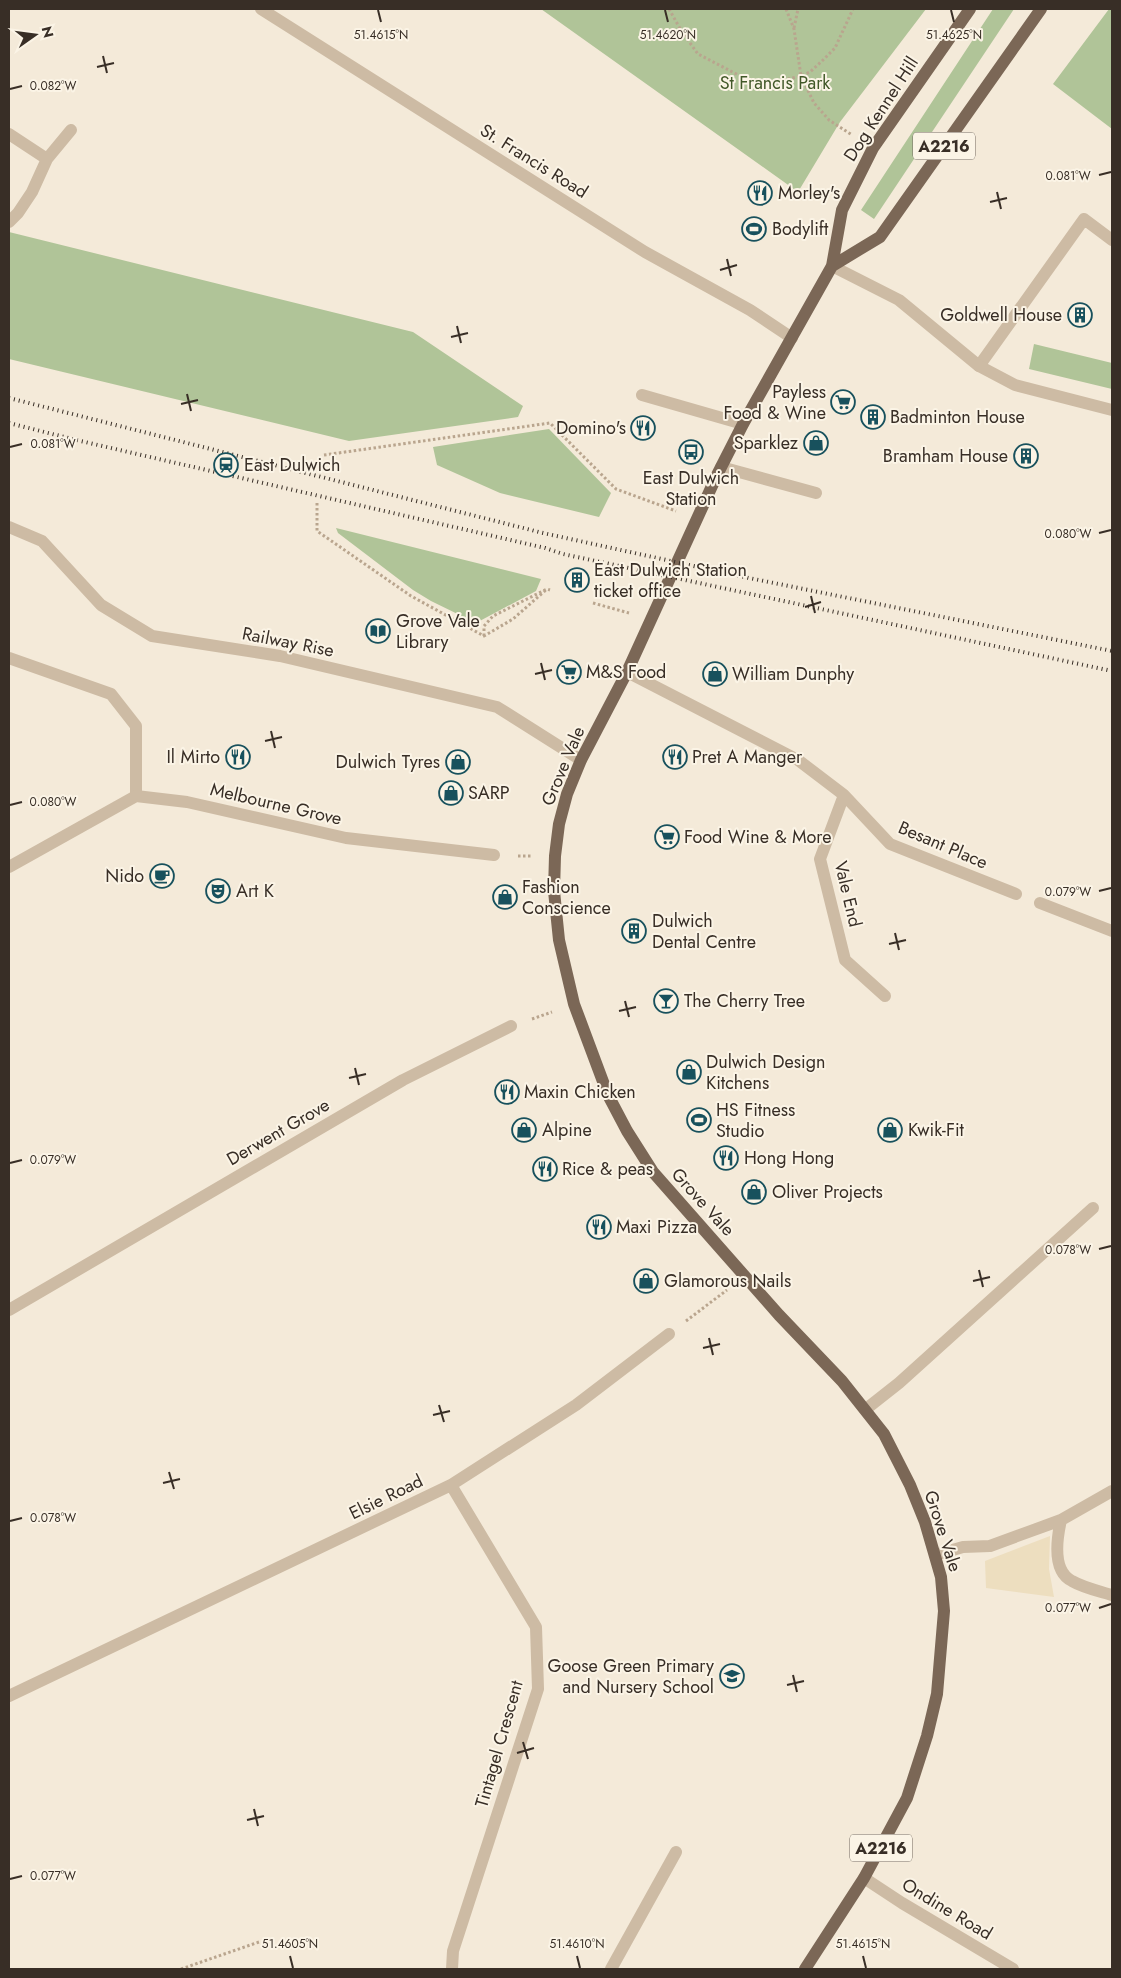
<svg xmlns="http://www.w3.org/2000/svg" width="1121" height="1978" viewBox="0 0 1121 1978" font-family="Jost,sans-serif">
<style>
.green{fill:#b0c498}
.plaza{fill:#eddebf}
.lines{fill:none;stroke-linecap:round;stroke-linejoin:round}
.path{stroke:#b9a58e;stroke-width:3;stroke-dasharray:2.5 2.5;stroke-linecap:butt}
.service{stroke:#cdbba4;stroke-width:12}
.minor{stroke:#cdbba4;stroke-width:12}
.primary{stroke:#7b6756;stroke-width:12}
.rail{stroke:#382e26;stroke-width:4;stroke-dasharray:1 4;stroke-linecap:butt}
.ticks{fill:none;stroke:#382e26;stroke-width:2}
.labels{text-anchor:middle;stroke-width:4;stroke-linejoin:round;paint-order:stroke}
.shield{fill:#fbf4e6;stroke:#726960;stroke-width:1}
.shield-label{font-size:16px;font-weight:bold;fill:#382e26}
.park-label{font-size:18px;fill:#415828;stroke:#fbf4e6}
.street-label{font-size:18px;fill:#382e26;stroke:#fbf4e6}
.poi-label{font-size:18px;fill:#382e26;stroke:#fbf4e6;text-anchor:start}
.ticks-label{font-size:12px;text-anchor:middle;fill:#382e26;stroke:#fbf4e6;stroke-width:4;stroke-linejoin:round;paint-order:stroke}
</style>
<rect width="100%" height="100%" fill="#f4ead9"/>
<!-- green -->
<path class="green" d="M541,9H926L840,122L798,192Z
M993,9H1014L874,219L861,210Z
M1109,9H1112V129L1053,84Z
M9,232L413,332L523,406L518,417L349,441L9,359Z
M1034,344L1112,363V389L1029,369Z
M549,429L611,493L599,517L500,493L437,465L433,447Z
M336,528L541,579L536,591L476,623L431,601L413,590L338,533Z"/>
<!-- plaza -->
<path class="plaza" d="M1050,1536L1049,1569L1054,1597L986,1588L985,1561Z"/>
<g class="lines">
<!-- path -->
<path class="path" d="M669,9L682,32L698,54L746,79L771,83L801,76L810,72L822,61L835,48L853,9
M786,9L794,29L801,76L814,103L829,120L852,135
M794,28L798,9
M324,455L550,423L616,489L676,511
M317,503V531L411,596L484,636L513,619L547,589
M593,603L629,613
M484,636V626L493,616L547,589L550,590
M518,856H532
M532,1019L552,1012
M686,1321L727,1290
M181,1969L259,1942"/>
<!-- service -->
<path class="service" d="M979,366L1084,219L1112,240
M642,395L743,424
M721,467L816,493
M9,527L42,541L101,605L152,636L280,656L497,707L581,760
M9,658L111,694L136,726V796
M866,1409L899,1383L1093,1208
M611,1969L676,1852"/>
<!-- minor -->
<path class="minor" d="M261,9L645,252L750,310L792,338
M9,134L47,159
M9,222L18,213L32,192L47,159L71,130
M832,266L899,300L979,366L1015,385L1112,410
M627,672L798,760L844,795L820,859L845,960L885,996
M844,795L890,844L1016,894
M9,867L136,796L187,802L346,838L494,855
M1040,903L1112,931
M9,1310L403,1080L511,1026
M451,1485L536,1627L538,1689L453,1951L452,1969
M1061,1520C1057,1538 1052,1571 1072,1581C1084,1588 1099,1591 1112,1595
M935,1555L963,1547L990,1546L1061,1520L1112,1491
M9,1696L451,1485L576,1405L669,1334
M864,1878L902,1903L1013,1969"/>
<!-- primary -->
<path class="primary" d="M832,266L880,237L1041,9
M805,1969L864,1878L907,1798L927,1736L937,1694L944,1611L941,1577L925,1522L910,1485L884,1434L842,1381L779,1315L653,1172L627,1131L608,1095L574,1004L559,940L554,891L555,856L559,824L567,794L581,760L627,672L717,475L743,424L832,266L842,210L873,148L970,9"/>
<!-- rail -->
<path class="rail" d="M9,398L543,533L744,577L1112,651
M9,423L72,439L545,548L563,554L1112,671"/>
</g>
<!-- ticks -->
<path class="ticks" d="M378,10L381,22M665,10L668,22M951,10L954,22M103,56L107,73M97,67L114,63M10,89L22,86M1099,175L1111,172M997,192L1001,209M990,202L1007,198M727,259L731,276M720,270L737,265M457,326L461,343M451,337L468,333M187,394L191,411M181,404L198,400M10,447L22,444M1099,533L1111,530M811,596L815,613M805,607L821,602M541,663L545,680M535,674L552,670M271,731L275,748M265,741L282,737M10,805L22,802M1099,891L1111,888M895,933L899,950M889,944L906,940M625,1001L629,1017M619,1011L636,1007M355,1068L359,1085M349,1078L366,1074M10,1163L22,1160M1099,1249L1111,1246M979,1270L983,1287M973,1281L990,1277M709,1338L713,1355M703,1348L720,1344M439,1405L444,1422M433,1415L450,1411M169,1472L174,1489M163,1483L180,1479M10,1521L22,1518M1099,1608L1111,1604M793,1675L797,1692M787,1685L804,1681M523,1742L528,1759M517,1753L534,1748M254,1809L258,1826M247,1820L264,1816M10,1879L22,1876M290,1956L293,1968M577,1956L580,1968M863,1956L866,1968"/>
<!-- icons -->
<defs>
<g id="restaurant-ring" transform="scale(1.25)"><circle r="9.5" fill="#fbf4e6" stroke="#18515d" stroke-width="1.5"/><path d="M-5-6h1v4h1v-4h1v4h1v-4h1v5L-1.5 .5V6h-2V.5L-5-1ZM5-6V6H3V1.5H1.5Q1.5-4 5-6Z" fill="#18515d"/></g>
<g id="stadium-ring" transform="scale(1.25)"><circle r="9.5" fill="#fbf4e6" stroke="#18515d" stroke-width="1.5"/><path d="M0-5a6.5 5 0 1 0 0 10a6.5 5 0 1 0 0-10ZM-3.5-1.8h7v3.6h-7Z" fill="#18515d"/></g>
<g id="building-ring" transform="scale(1.25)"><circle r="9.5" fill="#fbf4e6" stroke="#18515d" stroke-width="1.5"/><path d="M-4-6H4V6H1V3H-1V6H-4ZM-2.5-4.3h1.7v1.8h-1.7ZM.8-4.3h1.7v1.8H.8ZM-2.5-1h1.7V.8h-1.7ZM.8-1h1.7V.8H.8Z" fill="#18515d"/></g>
<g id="supermarket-ring" transform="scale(1.25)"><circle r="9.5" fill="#fbf4e6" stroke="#18515d" stroke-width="1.5"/><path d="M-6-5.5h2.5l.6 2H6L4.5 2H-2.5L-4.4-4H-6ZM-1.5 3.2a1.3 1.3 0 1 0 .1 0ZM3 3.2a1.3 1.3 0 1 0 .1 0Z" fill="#18515d"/></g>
<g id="shop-ring" transform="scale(1.25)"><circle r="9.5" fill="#fbf4e6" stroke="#18515d" stroke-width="1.5"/><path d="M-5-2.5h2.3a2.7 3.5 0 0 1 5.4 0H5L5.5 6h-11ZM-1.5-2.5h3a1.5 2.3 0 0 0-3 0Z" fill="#18515d"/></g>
<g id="bus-ring" transform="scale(1.25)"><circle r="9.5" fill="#fbf4e6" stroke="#18515d" stroke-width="1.5"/><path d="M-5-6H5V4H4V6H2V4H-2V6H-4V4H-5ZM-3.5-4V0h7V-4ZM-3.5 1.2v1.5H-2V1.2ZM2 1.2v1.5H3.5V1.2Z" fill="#18515d"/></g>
<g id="station-ring" transform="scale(1.25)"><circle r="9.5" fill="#fbf4e6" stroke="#18515d" stroke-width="1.5"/><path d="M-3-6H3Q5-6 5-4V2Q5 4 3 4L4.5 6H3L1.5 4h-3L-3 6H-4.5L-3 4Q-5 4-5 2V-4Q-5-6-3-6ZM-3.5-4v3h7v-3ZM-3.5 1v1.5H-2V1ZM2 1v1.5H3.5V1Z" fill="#18515d"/></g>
<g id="library-ring" transform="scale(1.25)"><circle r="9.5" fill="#fbf4e6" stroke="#18515d" stroke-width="1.5"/><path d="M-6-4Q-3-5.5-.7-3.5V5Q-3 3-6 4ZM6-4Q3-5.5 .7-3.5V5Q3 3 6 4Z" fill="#18515d"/></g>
<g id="cafe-ring" transform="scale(1.25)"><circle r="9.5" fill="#fbf4e6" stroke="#18515d" stroke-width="1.5"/><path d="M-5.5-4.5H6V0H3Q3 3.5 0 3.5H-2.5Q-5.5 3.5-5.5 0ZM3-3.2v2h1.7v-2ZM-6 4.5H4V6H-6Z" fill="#18515d"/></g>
<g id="theatre-ring" transform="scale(1.25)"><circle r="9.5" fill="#fbf4e6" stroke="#18515d" stroke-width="1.5"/><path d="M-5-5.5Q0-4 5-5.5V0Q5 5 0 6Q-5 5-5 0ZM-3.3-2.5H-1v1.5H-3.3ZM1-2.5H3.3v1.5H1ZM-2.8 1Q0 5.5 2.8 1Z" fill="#18515d"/></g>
<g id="bar-ring" transform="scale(1.25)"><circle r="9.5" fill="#fbf4e6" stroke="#18515d" stroke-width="1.5"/><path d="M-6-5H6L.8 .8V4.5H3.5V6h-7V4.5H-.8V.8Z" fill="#18515d"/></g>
<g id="school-ring" transform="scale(1.25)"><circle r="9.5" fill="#fbf4e6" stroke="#18515d" stroke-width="1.5"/><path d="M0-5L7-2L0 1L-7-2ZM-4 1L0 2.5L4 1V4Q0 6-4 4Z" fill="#18515d"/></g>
</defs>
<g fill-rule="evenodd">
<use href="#restaurant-ring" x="760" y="193"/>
<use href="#stadium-ring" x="754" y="229"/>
<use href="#building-ring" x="1080" y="315"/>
<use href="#supermarket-ring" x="843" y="402"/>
<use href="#building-ring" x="873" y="417"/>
<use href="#restaurant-ring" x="643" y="428"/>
<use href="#shop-ring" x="816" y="443"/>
<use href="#bus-ring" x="691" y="452"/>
<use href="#building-ring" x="1026" y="456"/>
<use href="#station-ring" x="226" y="465"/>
<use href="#building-ring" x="577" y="580"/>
<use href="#library-ring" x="378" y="631"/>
<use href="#supermarket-ring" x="569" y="672"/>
<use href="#shop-ring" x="715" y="674"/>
<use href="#restaurant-ring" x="238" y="757"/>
<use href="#restaurant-ring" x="675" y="757"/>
<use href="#shop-ring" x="458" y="762"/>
<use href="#shop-ring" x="451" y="793"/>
<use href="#supermarket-ring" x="667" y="837"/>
<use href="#cafe-ring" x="162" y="876"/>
<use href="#theatre-ring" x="218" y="891"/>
<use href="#shop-ring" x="505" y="897"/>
<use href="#building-ring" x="634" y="931"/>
<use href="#bar-ring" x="666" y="1001"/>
<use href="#shop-ring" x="689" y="1072"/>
<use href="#restaurant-ring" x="507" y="1092"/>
<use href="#stadium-ring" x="699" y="1120"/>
<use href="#shop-ring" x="524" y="1130"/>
<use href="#shop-ring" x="890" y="1130"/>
<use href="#restaurant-ring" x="726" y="1158"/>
<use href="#restaurant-ring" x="545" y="1169"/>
<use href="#shop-ring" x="754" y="1192"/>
<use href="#restaurant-ring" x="599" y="1227"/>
<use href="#shop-ring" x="646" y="1281"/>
<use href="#school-ring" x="732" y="1676"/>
</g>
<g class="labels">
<!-- shield labels -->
<g class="shield">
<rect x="913" y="132.5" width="62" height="27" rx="4"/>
<rect x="850" y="1834.5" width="62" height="27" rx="4"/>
</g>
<g class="shield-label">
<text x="944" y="152">A2216</text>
<text x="881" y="1854">A2216</text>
</g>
<!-- park labels -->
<g class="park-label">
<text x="775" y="89">St Francis Park</text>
</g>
<!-- street labels -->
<g class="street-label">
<text transform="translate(881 109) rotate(-57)" y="6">Dog Kennel Hill</text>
<text transform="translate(534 161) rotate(32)" y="6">St. Francis Road</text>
<text transform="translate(288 642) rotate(11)" y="6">Railway Rise</text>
<text transform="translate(563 766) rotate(-67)" y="6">Grove Vale</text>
<text transform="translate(276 804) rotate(13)" y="6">Melbourne Grove</text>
<text transform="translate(943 845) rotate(23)" y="6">Besant Place</text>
<text transform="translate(848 894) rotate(77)" y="6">Vale End</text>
<text transform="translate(278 1132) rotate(-30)" y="6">Derwent Grove</text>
<text transform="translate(703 1202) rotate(48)" y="6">Grove Vale</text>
<text transform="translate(386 1497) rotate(-26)" y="6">Elsie Road</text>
<text transform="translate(943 1531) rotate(72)" y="6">Grove Vale</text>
<text transform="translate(499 1744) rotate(-74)" y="6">Tintagel Crescent</text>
<text transform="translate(947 1909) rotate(31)" y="6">Ondine Road</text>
</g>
<!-- poi labels -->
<g class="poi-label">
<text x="778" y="199">Morley's</text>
<text x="772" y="235">Bodylift</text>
<text x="1062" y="321" text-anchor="end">Goldwell House</text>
<text x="826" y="398" text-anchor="end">Payless<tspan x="826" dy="21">Food &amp; Wine</tspan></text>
<text x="890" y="423">Badminton House</text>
<text x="626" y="434" text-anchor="end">Domino's</text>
<text x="798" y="449" text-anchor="end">Sparklez</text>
<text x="1008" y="462" text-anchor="end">Bramham House</text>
<text x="244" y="471">East Dulwich</text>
<text x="691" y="484" text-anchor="middle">East Dulwich<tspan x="691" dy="21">Station</tspan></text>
<text x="594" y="576">East Dulwich Station<tspan x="594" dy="21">ticket office</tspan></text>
<text x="396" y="627">Grove Vale<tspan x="396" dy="21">Library</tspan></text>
<text x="586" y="678">M&amp;S Food</text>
<text x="732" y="680">William Dunphy</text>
<text x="220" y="763" text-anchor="end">Il Mirto</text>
<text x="692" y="763">Pret A Manger</text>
<text x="440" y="768" text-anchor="end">Dulwich Tyres</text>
<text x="468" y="799">SARP</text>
<text x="684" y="843">Food Wine &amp; More</text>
<text x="144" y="882" text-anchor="end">Nido</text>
<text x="522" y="893">Fashion<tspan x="522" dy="21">Conscience</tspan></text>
<text x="236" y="897">Art K</text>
<text x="652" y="927">Dulwich<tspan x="652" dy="21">Dental Centre</tspan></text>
<text x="684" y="1007">The Cherry Tree</text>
<text x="706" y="1068">Dulwich Design<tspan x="706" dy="21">Kitchens</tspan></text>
<text x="524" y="1098">Maxin Chicken</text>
<text x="716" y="1116">HS Fitness<tspan x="716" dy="21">Studio</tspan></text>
<text x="542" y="1136">Alpine</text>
<text x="908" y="1136">Kwik-Fit</text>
<text x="744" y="1164">Hong Hong</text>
<text x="562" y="1175">Rice &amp; peas</text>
<text x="772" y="1198">Oliver Projects</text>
<text x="616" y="1233">Maxi Pizza</text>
<text x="664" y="1287">Glamorous Nails</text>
<text x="714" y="1672" text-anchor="end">Goose Green Primary<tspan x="714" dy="21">and Nursery School</tspan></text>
</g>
</g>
<g class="ticks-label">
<text x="381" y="39">51.4615°N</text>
<text x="668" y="39">51.4620°N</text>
<text x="954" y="39">51.4625°N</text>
<text x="53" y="90">0.082°W</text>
<text x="1068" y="180">0.081°W</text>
<text x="53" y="448">0.081°W</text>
<text x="1068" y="538">0.080°W</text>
<text x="53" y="806">0.080°W</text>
<text x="1068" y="896">0.079°W</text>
<text x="53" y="1164">0.079°W</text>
<text x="1068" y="1254">0.078°W</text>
<text x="53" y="1522">0.078°W</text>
<text x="1068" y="1612">0.077°W</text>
<text x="53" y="1880">0.077°W</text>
<text x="290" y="1948">51.4605°N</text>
<text x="577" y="1948">51.4610°N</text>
<text x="863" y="1948">51.4615°N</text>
</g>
<!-- border -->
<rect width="1121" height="1978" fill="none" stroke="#382e26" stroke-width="20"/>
<!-- north arrow -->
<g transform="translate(35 35) rotate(76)" stroke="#fbf4e6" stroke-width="4" paint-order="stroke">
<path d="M0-4L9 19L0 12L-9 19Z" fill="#382e26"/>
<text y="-8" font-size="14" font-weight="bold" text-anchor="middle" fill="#382e26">N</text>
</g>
</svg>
